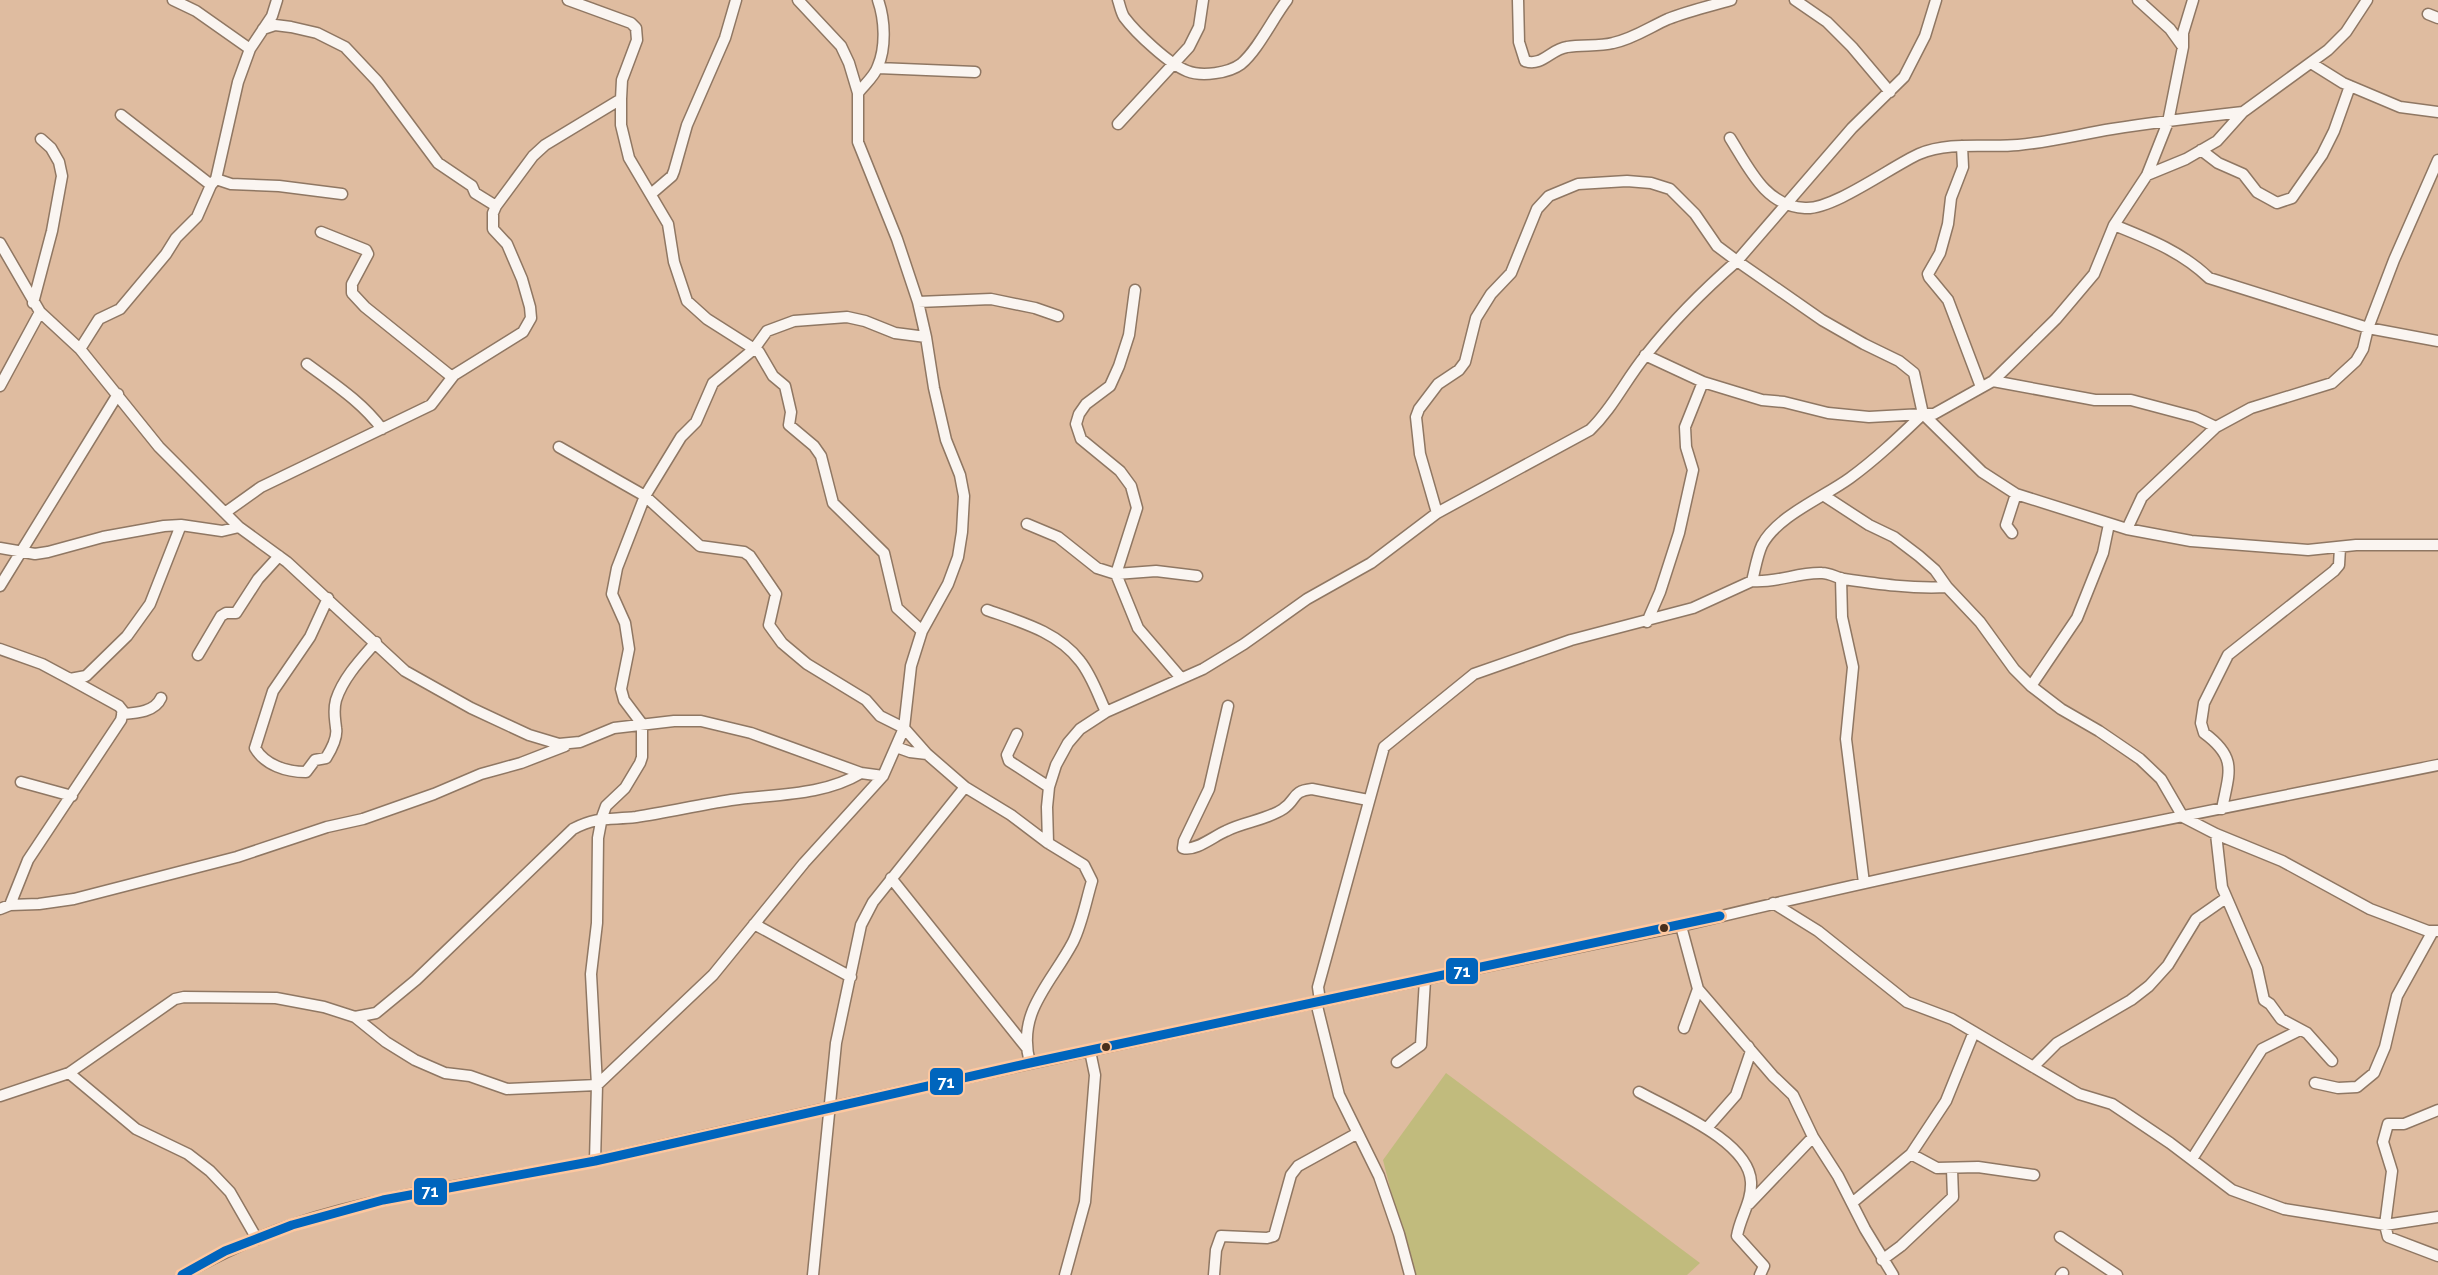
<svg xmlns="http://www.w3.org/2000/svg" width="2438" height="1275" viewBox="0 0 2438 1275" font-family="Raleway,sans-serif">
<style>
.green{fill:#c1bb7d}
.lines{fill:none;stroke-linecap:round;stroke-linejoin:round}
.minor-casing{stroke:#8f7763;stroke-width:13}
.minor{stroke:#faf5f1;stroke-width:10}
.bus-1-casing{stroke:#fec8a0;stroke-width:14}
.bus-1{stroke:#0065bd;stroke-width:9}
.bus-dot{fill:#492e1a;stroke:#fec8a0;stroke-width:2}
.line-badge{stroke:#fec8a0;stroke-width:2}
.badge-label{font-size:16px;text-anchor:middle;font-weight:bold;fill:#fff}
</style>
<rect width="100%" height="100%" fill="#dfbca0"/>
<!-- green -->
<path class="green" d="M1446,1073L1700,1263L1687,1275H1412L1383,1160Z"/>
<g class="lines">
<!-- minor casing -->
<g class="minor-casing">
<path id="minor" d="M173,0L196,11L250,49
M568,0L631,23L636,28L637,40L622,80L621,99V125L629,158L668,224L674,262L687,301L707,319L759,352L773,376L785,386L791,412L789,425L814,446L821,456L833,503L884,553L897,608L922,631
M1118,0C1120,6 1121,12 1124,17C1136,33 1169,64 1187,71C1202,77 1229,73 1241,64C1258,50 1273,18 1287,0
M1518,0L1519,42L1525,61C1542,67 1551,49 1567,47C1582,44 1598,47 1613,43C1633,39 1650,27 1668,19C1688,11 1710,6 1731,0
M1795,0L1827,22L1852,47L1890,92
M2138,0L2170,29L2183,47
M2428,14L2438,18
M263,29L275,25L291,27L317,33L345,47L377,81L438,163L472,186L475,193L496,206
M2311,63L2343,83L2400,107L2438,112
M878,68L975,72
M858,93C864,85 875,76 878,66C886,47 885,20 878,0
M121,115L211,185
M1118,124L1189,47L1199,27L1203,0
M1730,138C1749,168 1765,206 1805,208C1833,210 1892,166 1919,154C1950,141 1986,148 2018,145C2050,142 2081,134 2112,129C2156,122 2199,117 2243,112
M1962,146L1963,167L1951,198L1948,224L1940,253L1928,274L1929,277L1948,300L1981,387
M2201,150L2218,163L2243,174L2257,192L2277,203L2292,198L2322,155L2334,131L2350,86
M2147,175L2168,122L2183,47V33L2193,0
M216,179L231,184L279,186L342,194
M651,194L672,176L674,171L687,125L725,38L736,0
M2114,225C2149,239 2182,252 2209,278L2368,328L2438,341
M321,232L366,250L368,254L352,284V293L365,307L452,377
M0,243L40,312L80,349L159,447L239,527L287,562L405,671L471,708L529,735L559,744L580,742L614,728L674,721H701L751,733L861,773L883,776
M1135,290L1129,335L1119,366L1110,386L1086,404L1079,414L1076,424L1081,439L1120,471L1131,486L1137,508L1116,574L1138,628L1181,678
M918,302L991,299L1035,308L1058,316
M33,303L52,231L62,176L59,162L51,148L41,139
M80,349L99,319L120,309L166,254L176,238L197,217L211,185L216,179L238,82L250,49L272,16L277,0
M1645,355L1703,382L1762,400L1784,402L1828,413L1869,417L1923,414L1982,472L2016,494L2127,529L2191,541L2308,550L2356,545H2438
M307,364C334,384 362,402 382,429
M1993,381L2095,400H2131L2195,417L2216,427
M0,386L40,312
M559,447L645,496L700,546L744,552L750,556L776,594L769,625L782,643L807,664L866,700L880,716L904,728L927,754L965,787L1011,815L1048,843L1084,865L1092,881C1086,901 1082,924 1073,942C1051,984 1016,1012 1030,1063
M1823,495L1869,525L1894,537L1919,556L1935,570L1947,587L1980,622L2014,669L2031,686L2061,709L2099,731L2140,759L2161,779L2183,817L2216,834L2282,861L2370,909L2428,931H2438
M226,512L261,487L431,405L454,375L523,332L531,318L530,307L522,279L507,244L493,229V213L496,206L533,156L545,145L621,99
M1437,513L1420,454L1416,417L1419,409L1438,384L1459,370L1465,362L1476,318L1491,294L1511,273L1537,209L1549,196L1578,184L1627,181L1651,183L1670,189L1695,214L1717,246L1737,261L1822,320L1864,344L1899,361L1914,373L1923,414
M1027,524L1058,537L1097,568L1116,574L1156,571L1197,576
M2127,529L2142,497L2216,427L2251,408L2332,383L2356,361L2363,349L2368,328L2394,260L2438,160
M2012,533L2006,525L2016,494
M0,548L35,554L48,552L103,537L164,526L181,525L222,531L239,527
M1841,578L1842,617L1853,667L1846,739L1864,883
M1752,581C1779,583 1797,572 1822,573C1830,573 1837,578 1844,579C1878,584 1913,589 1947,587
M0,586L118,394
M328,598L310,637L273,691L255,748C265,765 286,772 306,772L315,760L326,758C331,750 338,738 336,728C335,718 333,711 336,700C343,678 361,659 376,642
M987,610C1021,622 1058,632 1080,661C1092,676 1098,695 1106,712
M1647,622L1660,592L1679,533L1693,470L1686,447L1685,427L1703,382
M0,649L42,664L70,679L86,676L127,636L150,604L181,525
M198,655L221,616L226,613H236L258,579L279,556
M2031,686L2077,618L2103,553L2109,524
M1228,706L1209,789L1184,841L1183,848C1195,852 1214,836 1226,831C1243,822 1267,820 1283,809C1297,800 1291,791 1312,789L1368,800
M122,714C136,713 155,712 161,698
M1017,734L1007,755L1009,761L1049,787
M896,747L910,752L927,754
M21,782L72,796
M2222,809C2229,772 2238,758 2204,733L2201,723L2204,703L2228,655L2334,571L2339,565L2340,548
M2216,834L2222,887L2257,968L2264,1000L2270,1004L2281,1019L2307,1033L2332,1061
M1048,843L1047,807L1049,787L1056,765L1068,743L1080,729L1106,712L1203,669L1244,644L1307,599L1371,563L1437,513L1590,430C1613,408 1626,379 1646,355C1672,322 1706,288 1737,261L1852,128L1904,77L1925,36L1936,0
M891,878L1026,1047
M1773,903L1818,931L1907,1002L1952,1019L2079,1094L2112,1104L2170,1143L2232,1190L2284,1209L2385,1225L2438,1217
M10,905L28,860L121,720L123,711L119,706L70,679
M0,909L10,905L39,904L74,899L237,857L327,827L363,819L434,794L481,774L521,763L565,746
M754,924L851,977
M1681,926L1698,989L1773,1076L1793,1095L1813,1137L1838,1176L1865,1229L1893,1275
M1320,1001L1318,987L1384,747L1474,674L1571,640L1693,608L1752,581C1755,570 1757,556 1762,545C1777,516 1824,497 1850,478C1876,459 1899,437 1923,414H1934L1993,381L2056,319L2094,274L2114,225L2147,175L2186,159L2217,141L2243,112L2328,50L2346,32L2367,0
M1316,1002L1339,1095L1379,1176L1399,1234L1410,1275
M355,1017L376,1013L416,980L573,829C598,816 610,820 636,817C668,812 699,805 731,800C775,794 823,796 861,773
M1684,1028L1698,989
M1397,1062L1421,1045L1425,980
M2033,1067L2057,1043L2131,1000L2149,986L2168,965L2196,919L2226,898
M69,1073L136,1129L188,1154L210,1171L230,1192L257,1239
M2315,1083L2338,1088L2357,1087L2374,1073L2385,1047L2397,996L2433,931
M1639,1092C1671,1110 1749,1141 1751,1182C1752,1202 1740,1217 1737,1236L1764,1266L1760,1275
M0,1096L69,1073L175,999L184,997L276,998L324,1007L355,1017L386,1042L415,1060L445,1073L470,1076L507,1089L597,1085L591,974L597,923L598,838L602,817L606,806L625,788L640,763L642,757V724L624,700L621,689L629,649L625,623L612,594L617,568L645,496L681,437L696,422L713,383L754,349L767,331L794,321L847,317L865,321L895,333L926,337
M2438,1110L2404,1124H2388L2383,1142L2392,1171L2385,1225L2388,1237L2438,1256
M1707,1128L1736,1095L1751,1051L1748,1046
M1911,1154L1937,1168L1978,1167L2034,1175
M2192,1159L2262,1049L2300,1030
M595,1161L597,1085L713,975L804,863L883,776L904,728L911,666L922,631L948,584L958,557L962,532L964,496L960,475L946,440L934,388L926,337L918,302L897,239L858,142V93L849,63L841,46L798,0
M1852,1203L1911,1154L1946,1101L1974,1032
M1749,1204L1813,1137
M2060,1237L2117,1275
M1882,1260L1901,1246L1953,1197L1952,1169
M182,1275C218,1255 255,1237 295,1224C400,1189 513,1180 621,1155C973,1074 1327,999 1681,926C1932,864 2185,816 2438,765
M813,1275L836,1043L861,925L873,902L965,787
M1065,1275L1085,1202L1095,1075L1090,1051
M1214,1275L1216,1250L1221,1236L1267,1238L1274,1236L1291,1175L1298,1166L1356,1134
M2061,1275L2063,1273"/>
</g>
<!-- minor -->
<use href="#minor" class="minor"/>
<!-- bus-1 casing -->
<g class="bus-1-casing">
<path id="bus-1" d="M182,1275L225,1251L292,1225L383,1200L595,1161L1030,1063L1720,916"/>
</g>
<!-- bus-1 -->
<use href="#bus-1" class="bus-1"/>
</g>
<!-- markers -->
<g class="bus-dot">
<circle cx="1664" cy="928" r="5"/>
<circle cx="1106" cy="1047" r="5"/>
</g>
<g class="line-badge">
<rect x="1445" y="957" width="34" height="28" rx="6" fill="#0065bd"/>
<rect x="929" y="1067" width="35" height="29" rx="6" fill="#0065bd"/>
<rect x="413" y="1177" width="35" height="29" rx="6" fill="#0065bd"/>
</g>
<g class="badge-label">
<text x="1462" y="977">71</text>
<text x="946" y="1088">71</text>
<text x="430" y="1197">71</text>
</g>
</svg>
